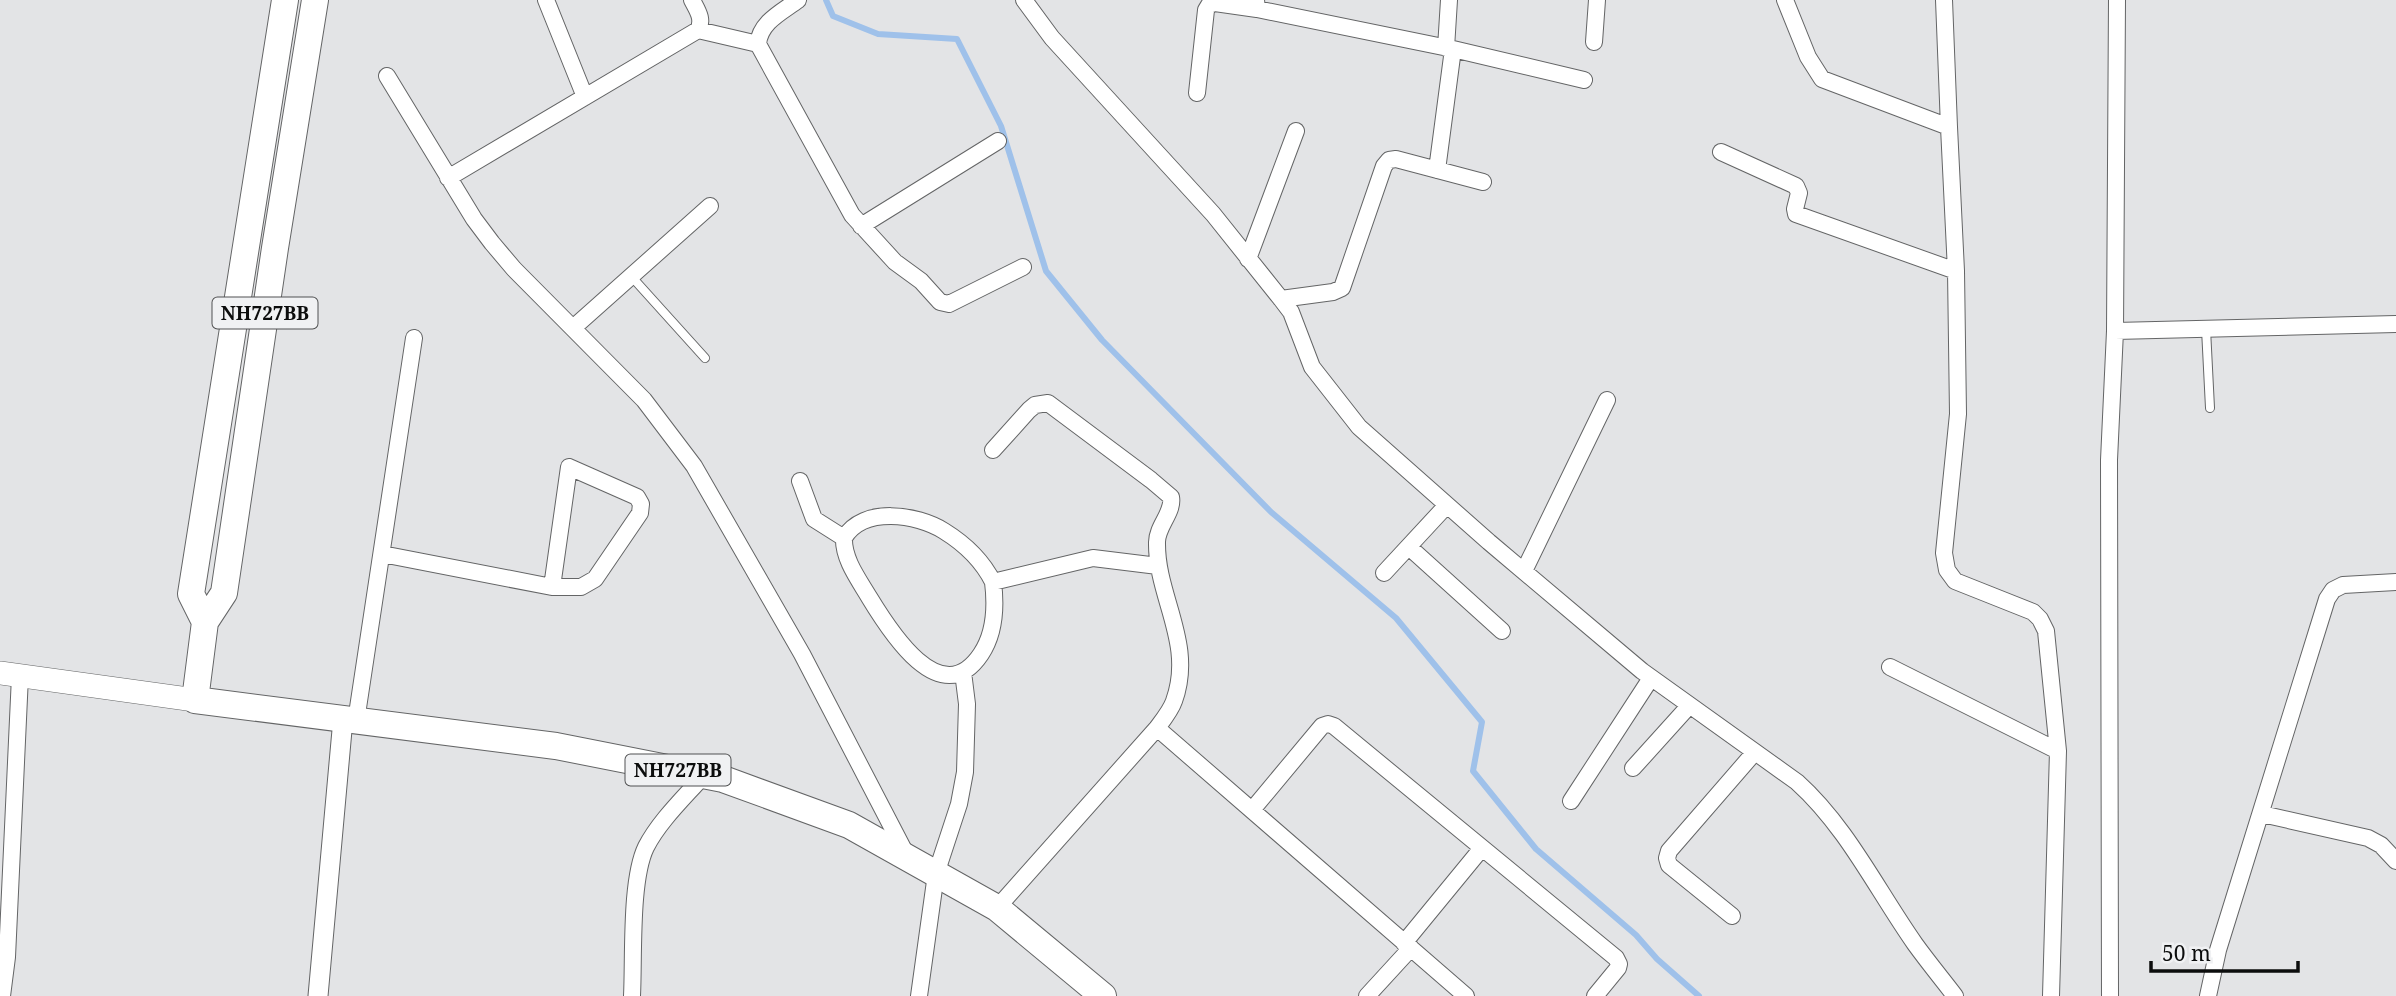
<svg xmlns="http://www.w3.org/2000/svg" width="2396" height="996" viewBox="0 0 2396 996" font-family="'Noto Serif',serif">
<style>
.lines{fill:none;stroke-linecap:round;stroke-linejoin:round}
.stream{stroke:#9fc1ea;stroke-width:6}
.service-casing{stroke:#646566;stroke-width:10}
.minor-casing{stroke:#646566;stroke-width:18}
.tertiary-casing{stroke:#646566;stroke-width:21}
.secondary-casing{stroke:#646566;stroke-width:24}
.trunk-casing{stroke:#646566;stroke-width:28}
.service{stroke:#fff;stroke-width:8}
.minor{stroke:#fff;stroke-width:16}
.tertiary{stroke:#fff;stroke-width:19}
.secondary{stroke:#fff;stroke-width:23}
.trunk{stroke:#fff;stroke-width:26}
.labels{text-anchor:middle;stroke-width:5;stroke-linejoin:round;paint-order:stroke}
.shield{fill:#f0f1f3;stroke:#505152;stroke-width:2}
.shield-label{font-size:19px;font-weight:bold;fill:#0c0d0d}
</style>
<rect width="100%" height="100%" fill="#e3e4e6"/>
<g class="lines">
<!-- stream -->
<path class="stream" d="M826,0L833,16L878,34L957,39L1001,126L1046,271L1102,340L1271,512L1396,618L1482,722L1473,771L1536,849L1636,935L1657,959L1699,996"/>
<!-- service casing -->
<g class="service-casing">
<path id="service" d="M631,276L705,358
M2206,329L2210,408"/>
</g>
<!-- minor casing -->
<g class="minor-casing">
<path id="minor" d="M546,0L585,97
M798,0C782,12 760,22 758,44L852,215L895,262L921,281L940,302L949,304L1023,267
M1024,0L1052,38L1213,214L1281,299L1291,312L1312,367L1359,427L1489,542L1642,671L1797,782C1847,827 1877,890 1915,944C1928,962 1942,979 1955,996
M1256,0L1257,9L1453,49L1584,80
M1785,0L1808,57L1822,79L1949,127L1956,271L1958,414L1944,553L1947,570L1955,581L2033,612L2040,619L2046,631L2058,751L2051,996
M1944,0L1949,127
M698,30L758,44
M1594,42L1597,0
M1446,48L1449,0
M387,76L474,219L492,243L514,269L644,400L694,466L802,654L907,856
M1197,93L1206,10L1209,5L1215,3L1257,9
M1721,152L1796,186L1799,193L1795,209L1796,214L1956,271
M1437,170L1453,49
M448,178L698,30C704,19 697,10 692,0
M861,226L998,141
M1248,259L1296,131
M1281,299L1333,292L1342,288L1384,166L1389,160L1396,159L1483,182
M573,328L710,206
M2115,331L2396,324
M993,450L1029,410L1035,405L1048,403L1151,480L1171,497C1174,512 1157,526 1157,542C1156,597 1195,643 1174,701C1171,710 1163,720 1157,728L997,908
M800,481L814,519L844,538
M1409,547L1502,631
M382,554L552,587L569,467L637,497L641,504L640,513L595,579L581,587H552
M1524,571L1607,400
M1384,573L1447,505
M993,582C996,606 995,633 981,654C941,714 889,630 869,597C859,580 843,559 844,538C863,506 917,514 944,531C965,544 982,560 993,582L1093,558L1158,566
M1890,667L2058,751
M356,721L414,338
M1157,728L1466,996
M1633,768L1689,706
M1571,801L1651,678
M1252,810L1322,726L1328,724L1334,726L1616,958L1619,964L1618,968L1595,996
M2262,814L2368,838L2381,845L2396,861
M1732,916L1669,865L1667,858L1669,851L1754,753
M1404,943L1482,848
M2,996L7,957L20,676
M632,996C634,957 630,880 646,847C660,820 685,797 704,775
M919,996L936,874L959,804L965,772L967,704L963,672
M1367,996L1411,948
M2110,996L2109,460L2115,331L2117,0
M2208,996L2218,950L2327,599L2333,590L2343,585L2396,582"/>
</g>
<!-- tertiary casing -->
<g class="tertiary-casing">
<path id="tertiary" d="M318,996L343,719"/>
</g>
<!-- secondary casing -->
<g class="secondary-casing">
<path id="secondary" d="M0,673L195,700"/>
</g>
<!-- trunk casing -->
<g class="trunk-casing">
<path id="trunk" d="M315,0L275,248L224,593L205,622L195,700L556,746L723,779L849,825L997,908L1103,996
M205,622L191,594L285,0"/>
</g>
<!-- service -->
<use href="#service" class="service"/>
<!-- minor -->
<use href="#minor" class="minor"/>
<!-- tertiary -->
<use href="#tertiary" class="tertiary"/>
<!-- secondary -->
<use href="#secondary" class="secondary"/>
<!-- trunk -->
<use href="#trunk" class="trunk"/>
</g>
<g class="labels">
<!-- shield labels -->
<g class="shield">
<rect x="212.5" y="297.5" width="105" height="31" rx="5"/>
<rect x="625.5" y="754.5" width="105" height="31" rx="5"/>
</g>
<g class="shield-label">
<text x="265" y="320">NH727BB</text>
<text x="678" y="777">NH727BB</text>
</g>
</g>
<!-- scale -->
<path d="M2151 961v10h147v-10" fill="none" stroke="#0c0d0d" stroke-width="3.5"/>
<text x="2162" y="961" font-size="21" fill="#0c0d0d" stroke="#f0f1f3" stroke-width="5" paint-order="stroke">50 m</text>
</svg>
